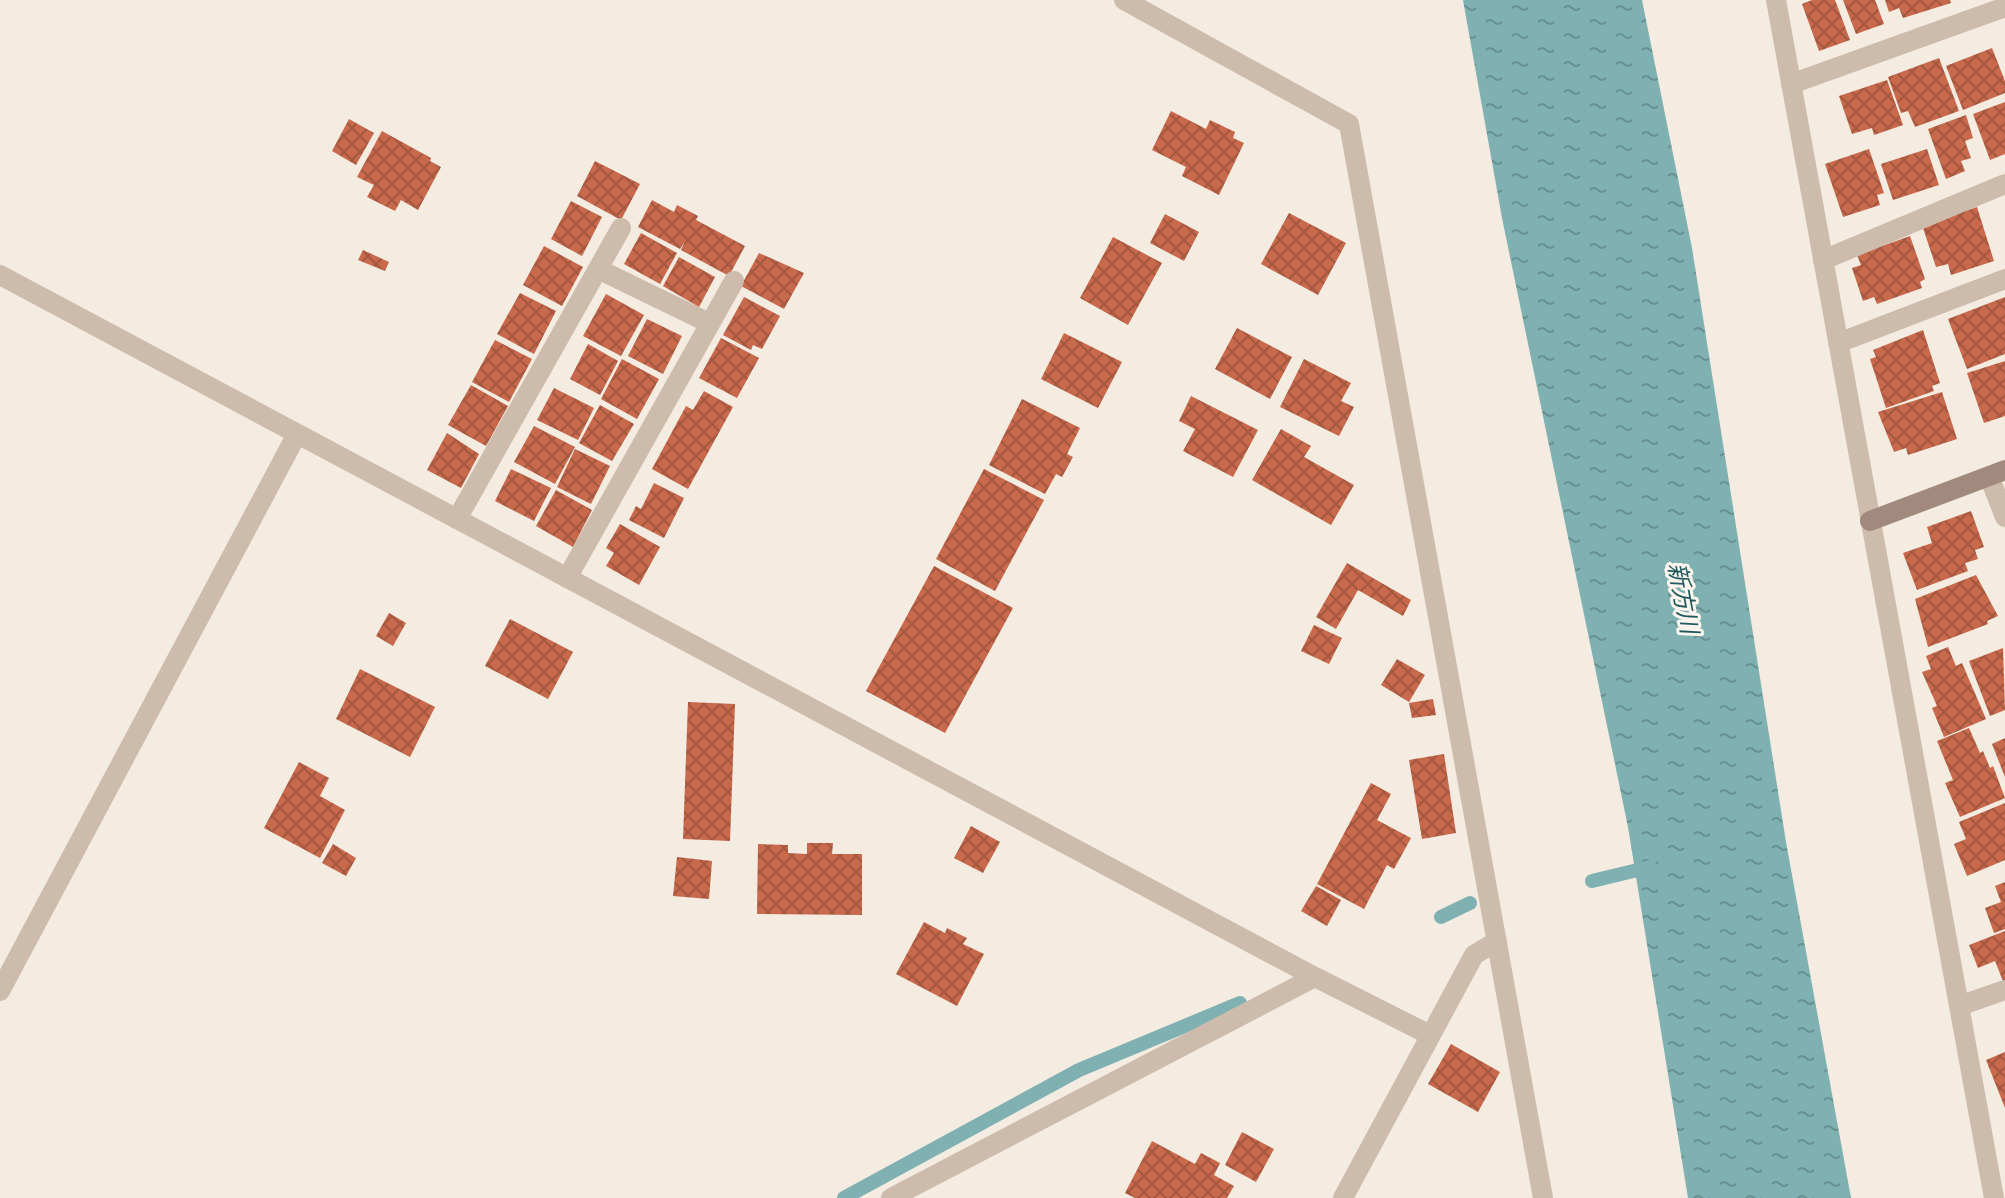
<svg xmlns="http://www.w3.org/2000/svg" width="2005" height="1198" viewBox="0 0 2005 1198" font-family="'PT Sans','Noto Sans JP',sans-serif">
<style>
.water{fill:url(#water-ripples)}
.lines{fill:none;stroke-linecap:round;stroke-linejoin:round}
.stream{stroke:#7fb0b2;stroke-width:14}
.building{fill:url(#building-cross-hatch)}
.lane{stroke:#cdbbac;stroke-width:20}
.street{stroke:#cdbbac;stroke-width:20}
.secondary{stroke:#a18a7d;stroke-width:20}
.labels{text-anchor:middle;stroke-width:6;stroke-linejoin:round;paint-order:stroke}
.water-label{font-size:24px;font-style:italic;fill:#1f5a5e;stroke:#fbf5ee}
</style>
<defs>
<pattern id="water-ripples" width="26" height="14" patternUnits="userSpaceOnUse" patternTransform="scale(2)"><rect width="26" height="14" fill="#7fb0b2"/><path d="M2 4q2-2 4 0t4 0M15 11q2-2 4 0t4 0" fill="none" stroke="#699091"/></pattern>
<pattern id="building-cross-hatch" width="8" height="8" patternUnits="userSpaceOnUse" patternTransform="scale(2)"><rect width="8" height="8" fill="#c8694b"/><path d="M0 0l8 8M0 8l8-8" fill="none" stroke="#a4573f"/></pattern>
</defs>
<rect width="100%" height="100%" fill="#f4ebe1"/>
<!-- water -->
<path class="water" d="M1463,0H1642L1692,248L1786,842L1851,1198H1688L1628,827L1502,218Z"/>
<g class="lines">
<!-- stream -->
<path class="stream" d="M1592,881L1650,867
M1441,917L1470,903
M844,1198L1079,1070L1240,1003"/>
</g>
<!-- building -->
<path class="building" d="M1812,0H1835L1850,40L1819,51L1802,4Z
M1843,0H1875L1884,24L1856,34Z
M1885,0H1950L1951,3L1903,18L1899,8L1889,12Z
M1992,48L2005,81V93L1963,110L1946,66Z
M1939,58L1959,111L1915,127L1908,111L1901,113L1888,77Z
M1887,80L1903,125L1874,135L1872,128L1852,134L1839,96Z
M2005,102V154L1990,160L1973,114Z
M1171,111L1206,129L1210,120L1235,132L1233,138L1244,143L1219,195L1182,176L1186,167L1152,150Z
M1966,115L1973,138L1965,141L1971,158L1961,161L1965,171L1946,179L1928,129Z
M349,119L374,133L356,165L332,151Z
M382,131L431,158L430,161L441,167L418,210L401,200L395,211L367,197L374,185L357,177Z
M1869,149L1884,193L1877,195L1880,205L1843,217L1825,164Z
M1927,149L1939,185L1893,200L1881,164Z
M595,161L640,184L621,220L577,196Z
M652,200L674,212L677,205L698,216L696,220L745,246L729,276L681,250L685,241L680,249L638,227Z
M571,201L602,217L582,256L551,239Z
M1977,207L1994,261L1951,275L1948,264L1936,267L1922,225Z
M1289,213L1346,243L1318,295L1261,264Z
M1165,214L1199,232L1184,261L1150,243Z
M641,233L677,253L660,284L624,264Z
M1910,236L1925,279L1920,282L1922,288L1877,304L1874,297L1863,301L1852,268L1861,265L1857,255Z
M1113,237L1162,263L1128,325L1080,298Z
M544,246L583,267L562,306L523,285Z
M363,250L389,262L385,271L358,260Z
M759,253L804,273L784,309L741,286Z
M679,257L715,277L699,307L663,286Z
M520,293L556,311L534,354L497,334Z
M606,294L644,315L621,356L583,336Z
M744,297L780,316L762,349L753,345L751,350L723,335Z
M2005,297V354L1967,369L1948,319Z
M647,319L682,336L663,374L628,356Z
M1237,328L1292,357L1270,399L1215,369Z
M1923,330L1940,383L1932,386L1934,391L1886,408L1870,359L1876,357L1873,350Z
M1064,333L1122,362L1098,408L1041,379Z
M721,338L759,358L737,398L699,378Z
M495,340L532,359L509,402L472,382Z
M588,344L618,361L600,395L570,379Z
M622,359L659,379L637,419L601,399Z
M1304,359L1351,383L1341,401L1354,407L1339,436L1280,407Z
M2005,361V416L1984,423L1967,373Z
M471,385L508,406L486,446L448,425Z
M554,388L594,408L578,440L537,420Z
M704,391L733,407L688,489L652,469L686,406L693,410Z
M1942,392L1957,439L1908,455L1906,448L1894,452L1878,412Z
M1191,396L1258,430L1233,477L1183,451L1195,429L1179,421Z
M1022,399L1080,428L1067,454L1073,457L1062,477L1056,474L1045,494L989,465Z
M600,405L634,424L612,461L579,443Z
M534,426L575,447L555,484L514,462Z
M1281,429L1311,446L1304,457L1354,485L1331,525L1252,480Z
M447,433L479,454L461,488L427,470Z
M575,449L610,466L591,504L557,487Z
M511,469L551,488L534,521L495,501Z
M984,469L1044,500L995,591L936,559Z
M654,483L684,498L664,538L629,520L636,506L641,509Z
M556,490L592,510L573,547L536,526Z
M1971,511L1984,547L1975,550L1978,559L1965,563L1968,571L1917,590L1903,553L1932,543L1927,527Z
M620,524L660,547L639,585L606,566L614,553L606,548Z
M1347,563L1411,600L1403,616L1358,590L1336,629L1316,617Z
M934,566L1013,608L945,733L866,691Z
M1976,575L1998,616L1987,621L1988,624L1928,647L1915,599Z
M389,613L406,623L393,646L376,636Z
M510,619L573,652L548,699L485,666Z
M1314,625L1342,638L1329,664L1301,651Z
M1948,647L1956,666L1962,663L1986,719L1944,737L1932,708L1937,706L1922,672L1931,669L1926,656Z
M2003,648L2005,710L1990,716L1969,661Z
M1397,659L1425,675L1409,702L1381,685Z
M360,669L435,707L410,757L336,719Z
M1433,699L1436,715L1412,718L1409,703Z
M688,702L735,704L730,841L683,839Z
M1969,728L1980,753L1983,751L1990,768L1993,766L2005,798L1960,817L1945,783L1953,780L1937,741Z
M2005,738V777L1992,744Z
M1444,754L1456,833L1422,839L1409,760Z
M299,762L329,778L320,796L345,810L320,858L264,828Z
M1371,783L1391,794L1377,820L1411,838L1394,869L1387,865L1364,909L1317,884Z
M2005,803V860L1967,876L1954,844L1966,839L1959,822Z
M971,826L1000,842L983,873L954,858Z
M807,843H833L832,854H862V915L757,914L758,844L788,845V853L807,854Z
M333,844L356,858L346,876L322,863Z
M677,857L712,861L709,899L673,896Z
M2005,882V929L1994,933L1985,908L2001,902L1995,886Z
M1316,886L1341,900L1327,926L1301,911Z
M924,922L945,933L947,928L967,938L963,944L984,954L957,1006L896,974Z
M2005,931V980L2003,981L1995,961L1978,968L1969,945Z
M1451,1044L1500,1072L1478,1112L1428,1084Z
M2005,1052V1108L1986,1060Z
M1242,1132L1274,1149L1256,1182L1225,1165Z
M1152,1141L1195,1164L1201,1153L1220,1163L1214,1175L1234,1186L1227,1198H1135L1125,1193Z"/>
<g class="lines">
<!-- lane -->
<path class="lane" d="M1823,260L2005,184
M598,269L709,323
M457,519L621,228
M567,578L734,281"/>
<!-- street -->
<path class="street" d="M1124,0L1349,124L1543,1198
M1776,0L1994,1198
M1791,84L2005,7
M0,275L1315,977L1430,1035
M1838,343L2005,279
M1989,476L2005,517
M0,991L297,434
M1959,1006L2005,990
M891,1198L1315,977
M1343,1198L1474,955L1497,941"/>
<!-- secondary -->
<path class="secondary" d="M1870,521L2005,470"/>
</g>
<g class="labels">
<!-- water labels -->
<g class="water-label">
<text transform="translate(1683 598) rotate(79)" y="8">新方川</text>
</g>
</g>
</svg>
